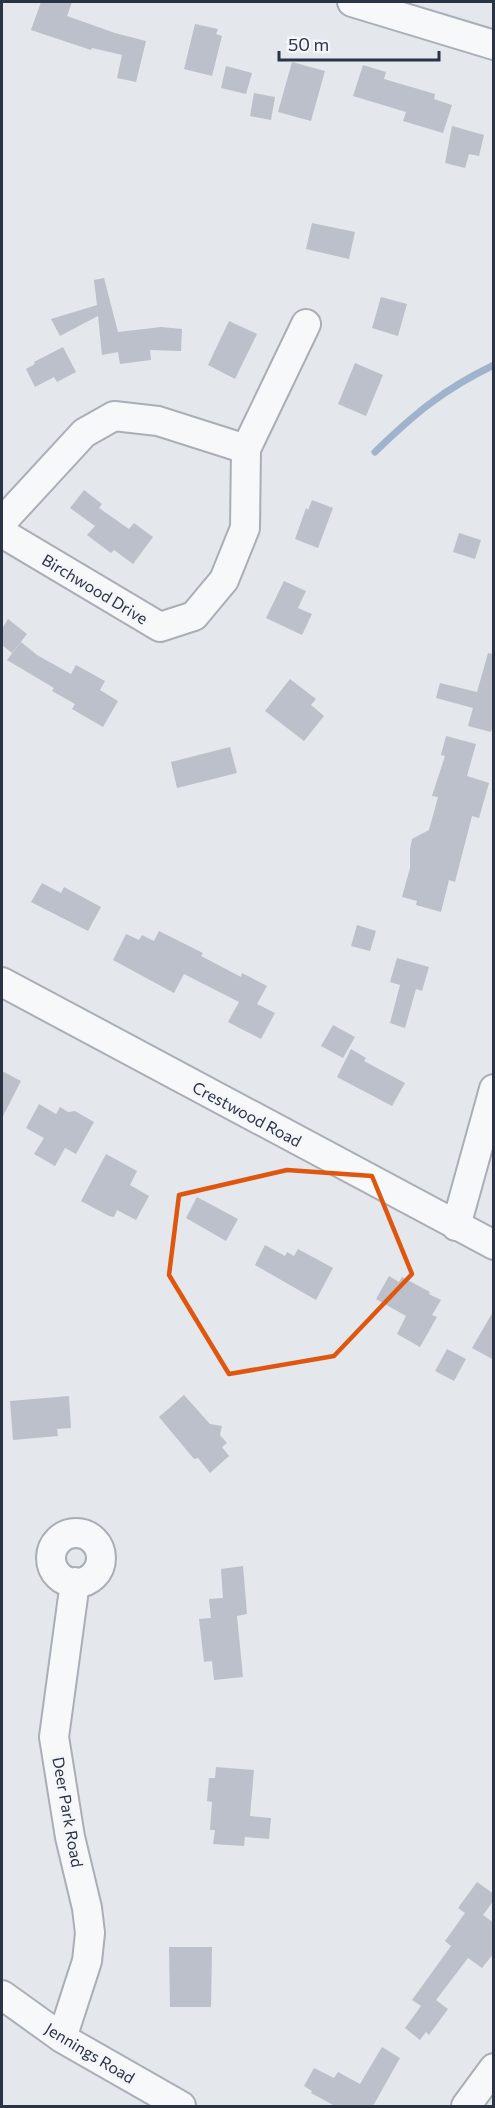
<svg xmlns="http://www.w3.org/2000/svg" width="495" height="2108" viewBox="0 0 495 2108" font-family="Commissioner,sans-serif">
<style>
.lines{fill:none;stroke-linecap:round;stroke-linejoin:round}
.stream{stroke:#9fb4cc;stroke-width:7}
.building{fill:#bbc0ca}
.minor-casing{stroke:#a9aeb7;stroke-width:32}
.minor{stroke:#f7f8fa;stroke-width:28}
.marked{fill:none;stroke:#df570f;stroke-width:4.5;stroke-linejoin:round}
.labels{text-anchor:middle;stroke-width:6;stroke-linejoin:round;paint-order:stroke}
.street-label{font-size:16px;fill:#2b3445;stroke:#f4f6f9}
</style>
<rect width="100%" height="100%" fill="#e4e7ec"/>
<g class="lines">
<!-- stream -->
<path class="stream" d="M375,452C414,414 444,389 494,365"/>
</g>
<!-- building -->
<path class="building" d="M41,2H72L67,16L115,33L146,41L136,82L117,78L122,55L92,48L91,50L31,30Z
M195,24L218,29L216,34L222,36L212,76L184,69Z
M292,62L325,71L311,121L278,112Z
M363,65L386,72L384,79L435,94L434,99L452,105L443,133L403,121L406,112L353,96Z
M226,66L252,73L246,94L221,88Z
M254,93L275,97L271,120L250,116Z
M452,126L484,135L479,156L469,154L465,168L445,163Z
M312,223L355,232L349,259L306,249Z
M104,278L118,332L161,327L182,329L181,351L150,350L151,360L120,364L118,352L102,355L98,316L60,336L51,319L97,305L94,280Z
M381,297L407,304L398,336L372,328Z
M229,321L257,334L235,379L208,365Z
M63,347L76,372L57,382L54,377L35,387L26,369L35,364L34,362Z
M355,363L383,375L366,416L338,404Z
M84,490L102,504L99,508L129,529L134,523L153,537L133,564L114,550L111,553L87,535L95,526L70,508Z
M312,500L333,508L318,548L295,539L306,508L308,510Z
M459,533L481,540L475,559L453,552Z
M284,581L306,591L298,608L312,614L302,635L266,618Z
M8,619L27,634L12,653L2,645V629Z
M21,642L37,655L71,674L76,665L105,681L100,690L118,701L103,727L72,709L75,704L52,691L54,688L7,660Z
M488,653L494,654V722L491,732L468,726L473,708L436,698L440,683L477,692Z
M290,679L316,699L311,705L324,716L304,741L265,711Z
M446,736L476,744L467,776L489,783L479,818L472,816L455,882L449,880L441,912L416,905L417,901L402,897L410,868V849L412,839L429,830L438,797L432,796L445,756L441,755Z
M230,747L237,773L177,788L171,762Z
M42,883L61,893L64,887L101,907L88,931L31,902Z
M357,925L376,931L370,951L351,946Z
M159,931L203,953L201,956L241,977L242,973L267,986L257,1004L275,1013L261,1039L228,1022L239,1002L184,974L174,993L113,960L126,934L139,940L142,935L154,941Z
M397,958L429,967L422,991L416,989L405,1028L390,1023L400,985L390,982Z
M333,1025L355,1037L343,1058L321,1046Z
M351,1049L366,1058L364,1061L405,1083L392,1106L337,1077Z
M2,1071L21,1081L2,1118Z
M39,1104L56,1114L60,1107L68,1112L75,1111L94,1122L76,1154L65,1148L55,1166L34,1154L44,1138L26,1128Z
M106,1154L137,1171L130,1185L149,1196L136,1220L117,1210L114,1217L109,1216L81,1201Z
M197,1197L238,1219L226,1241L186,1218Z
M265,1245L285,1256L287,1252L294,1256L298,1249L333,1268L316,1300L255,1265Z
M389,1276L399,1282L402,1277L430,1292L429,1294L441,1300L432,1315L437,1317L420,1347L397,1334L406,1316L376,1299Z
M494,1310V1360L472,1348Z
M447,1349L466,1359L454,1381L435,1371Z
M184,1395L210,1424L222,1426L220,1435L227,1443L222,1447L229,1456L210,1473L198,1458L194,1459L159,1417Z
M69,1396L71,1428L57,1429L58,1436L13,1440L10,1401Z
M243,1566L247,1614L237,1616L243,1677L214,1680L212,1661L204,1662L199,1619L211,1618L209,1599L223,1598L221,1569Z
M216,1767L254,1770L250,1816L271,1818L269,1839L245,1837L244,1846L213,1844L215,1830H210L212,1802L207,1801L209,1778H215Z
M477,1882L494,1894V1900L483,1915L494,1923V1953L482,1968L468,1958L436,2000L448,2009L429,2035L426,2032L420,2040L405,2028L421,2006L412,2000L451,1946L445,1941L465,1913L458,1908Z
M169,1947H212L211,2007H170Z
M382,2047L400,2058L373,2106H335L311,2093L312,2091L304,2086L314,2068L334,2078L338,2072L360,2084Z"/>
<g class="lines">
<!-- minor casing -->
<g class="minor-casing">
<path id="minor" d="M352,2L494,45
M2,522L84,433L114,416L158,421L246,449
M2,533L160,627L194,616L224,580L245,528L246,449L306,324
M2,982L494,1245
M456,1226L494,1089
M51 1558a25 25 0 1 1 50 0a25 25 0 1 1-50 0Z
M2,1995L62,2038L181,2106
M62,2038L87,1961L90,1933L87,1908L70,1837L54,1737L75,1582
M466,2106L494,2068"/>
</g>
<!-- minor -->
<use href="#minor" class="minor"/>
</g>
<!-- marked area -->
<path class="marked" d="M287,1170L372,1176L412,1274L334,1356L229,1374L169,1275L179,1195Z"/>
<g class="labels">
<!-- street labels -->
<g class="street-label">
<text transform="translate(95 589) rotate(31)" y="6">Birchwood Drive</text>
<text transform="translate(247 1114) rotate(28)" y="6">Crestwood Road</text>
<text transform="translate(68 1812) rotate(80)" y="6">Deer Park Road</text>
<text transform="translate(90 2053) rotate(31)" y="6">Jennings Road</text>
</g>
</g>
<!-- border -->
<rect width="495" height="2108" fill="none" stroke="#2b3445" stroke-width="6"/>
<!-- scale -->
<path d="M279 51v9h160v-9" fill="none" stroke="#2b3445" stroke-width="3"/>
<text x="288" y="51" font-size="18" fill="#2b3445" stroke="#f4f6f9" stroke-width="4.5" paint-order="stroke">50 m</text>
</svg>
